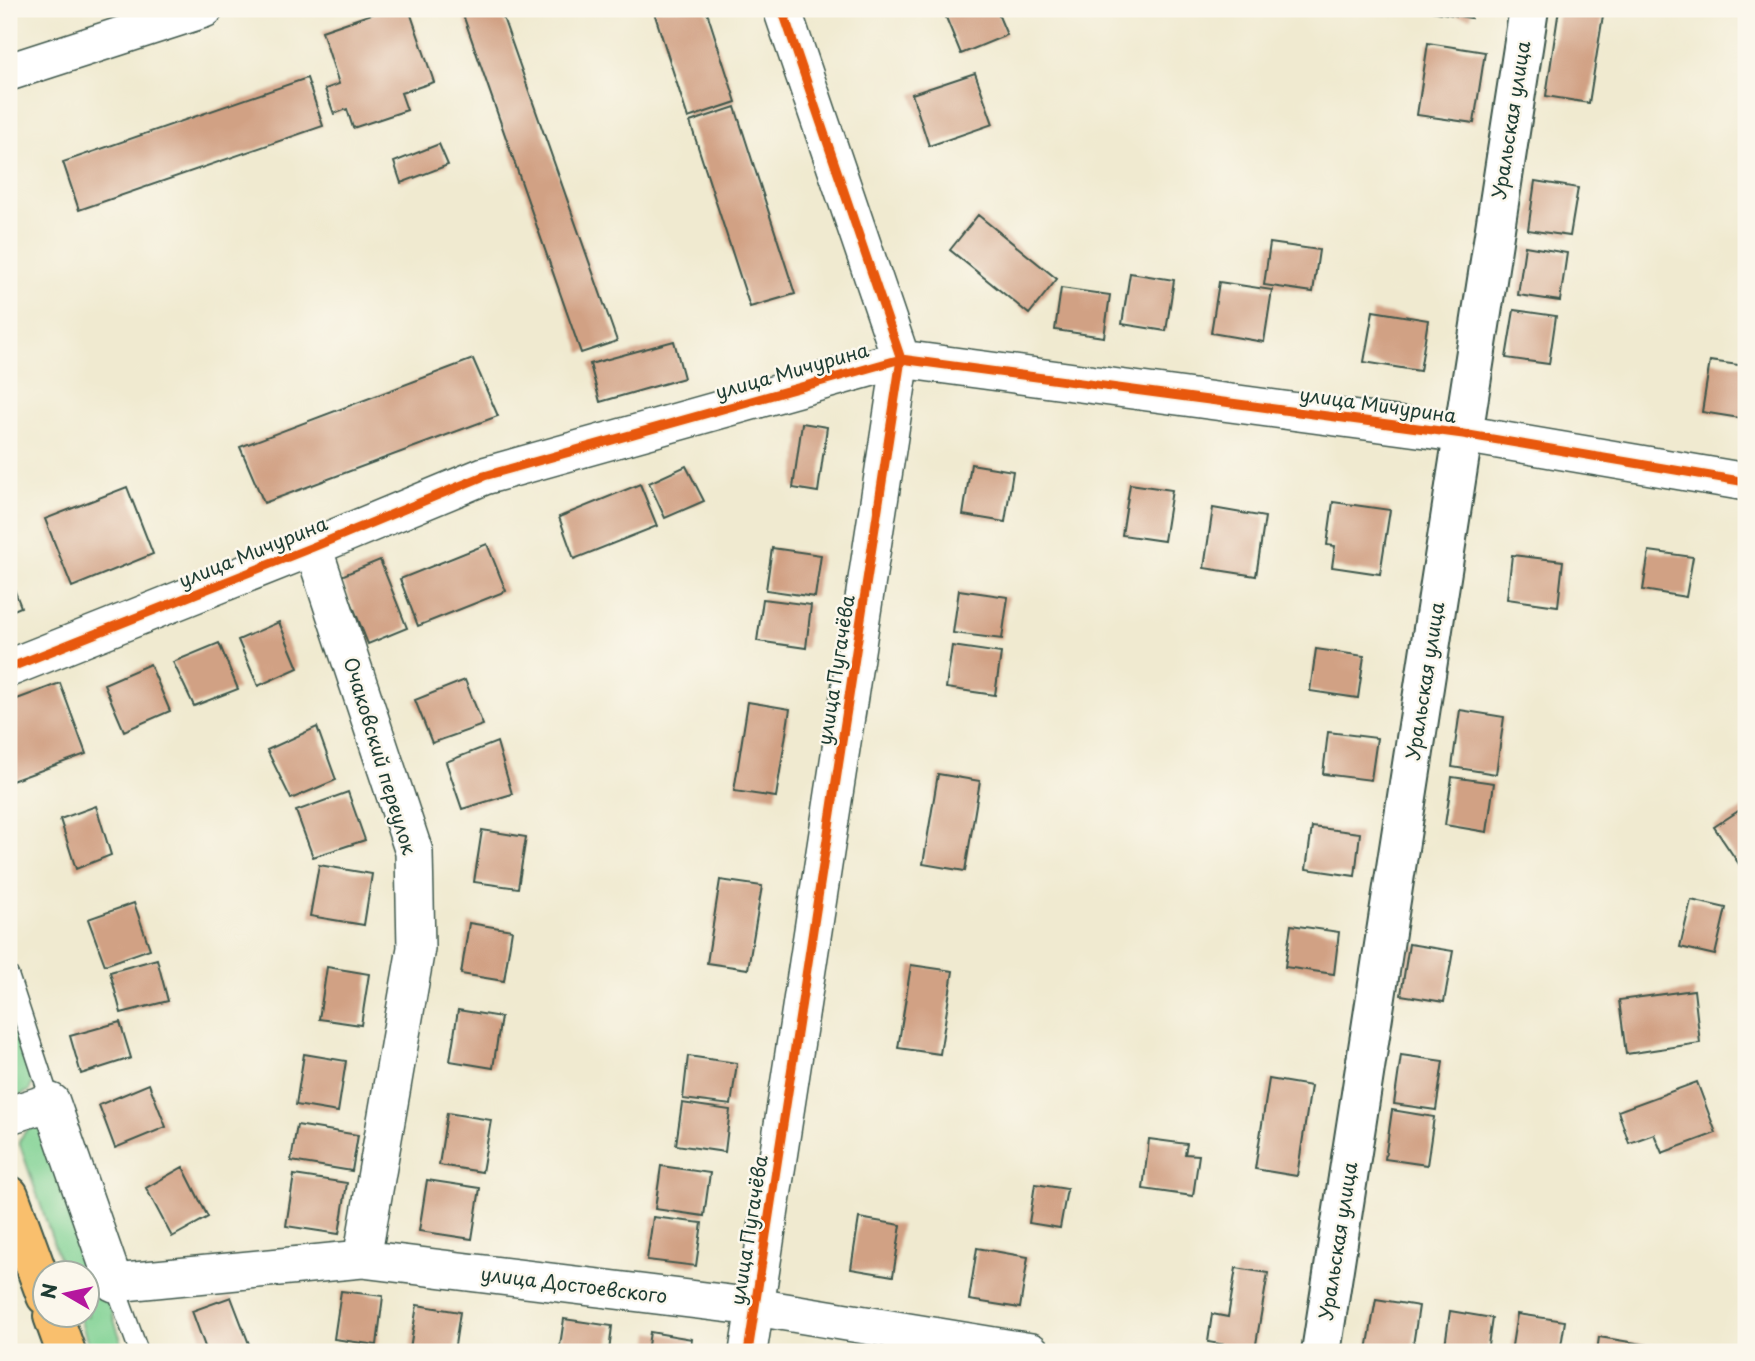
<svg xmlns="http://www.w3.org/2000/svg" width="1755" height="1361" viewBox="0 0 1755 1361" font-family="'Playpen Sans',sans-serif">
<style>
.green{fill:#7fd193;stroke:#4f8764;stroke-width:2}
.building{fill:#d1a184}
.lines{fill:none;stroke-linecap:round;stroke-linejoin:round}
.service-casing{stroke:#3e574b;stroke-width:21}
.minor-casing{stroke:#3e574b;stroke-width:40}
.tertiary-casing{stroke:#3e574b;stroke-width:42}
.primary-casing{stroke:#3e574b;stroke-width:42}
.service{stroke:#fff;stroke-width:18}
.minor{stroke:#fff;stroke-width:37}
.tertiary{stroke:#fff;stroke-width:38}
.primary{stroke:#f9bf6d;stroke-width:38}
.cycleway-casing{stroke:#fbf7ec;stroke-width:13}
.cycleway{stroke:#e8590c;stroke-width:9}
.labels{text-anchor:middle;stroke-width:5;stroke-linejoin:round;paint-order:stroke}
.street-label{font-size:19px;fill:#1f3d34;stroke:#fbf7ec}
</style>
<rect width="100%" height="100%" fill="#fbf7ec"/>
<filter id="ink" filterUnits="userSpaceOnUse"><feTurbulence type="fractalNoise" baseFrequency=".0143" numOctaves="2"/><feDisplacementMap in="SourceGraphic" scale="14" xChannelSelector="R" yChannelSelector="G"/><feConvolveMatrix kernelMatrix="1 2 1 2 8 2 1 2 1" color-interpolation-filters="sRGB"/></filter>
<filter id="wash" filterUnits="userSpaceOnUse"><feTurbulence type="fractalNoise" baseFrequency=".00686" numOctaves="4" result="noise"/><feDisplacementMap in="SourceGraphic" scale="28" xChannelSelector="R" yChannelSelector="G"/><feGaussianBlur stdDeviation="1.57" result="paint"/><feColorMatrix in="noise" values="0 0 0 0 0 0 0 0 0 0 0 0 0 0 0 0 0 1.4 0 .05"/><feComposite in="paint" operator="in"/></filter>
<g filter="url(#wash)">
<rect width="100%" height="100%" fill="#f0ead0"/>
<!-- green -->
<path class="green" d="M9,1008L33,1082L29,1091L19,1096L9,1095Z
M42,1125L50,1129L125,1352H91L79,1316H88V1274L64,1273L19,1142C24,1131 30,1126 42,1125Z"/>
<g id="blocks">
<!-- building -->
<path class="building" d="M386,9H409L434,82L401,93L407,110L353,128L347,109L334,114L325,89L339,84L322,31Z
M461,9H500L617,341L581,353Z
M653,9H706L736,102L688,118Z
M959,9H996L1007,35L961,54L945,15Z
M1420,9H1472L1471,18Z
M1559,9H1604L1589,103L1546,96Z
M1428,43L1485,52L1474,123L1417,115Z
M975,73L993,124L929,146L912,94Z
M307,78L323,126L79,210L63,162Z
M735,107L795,294L750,307L690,122Z
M439,144L448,165L401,183L394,162Z
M1535,181L1578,188L1570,236L1528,230Z
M978,215L1057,279L1029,314L950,250Z
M1270,243L1319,250L1313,292L1264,285Z
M1525,246L1567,253L1560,301L1518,295Z
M1130,273L1174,280L1166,331L1122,324Z
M1219,282L1272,290L1264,342L1211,333Z
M1061,288L1110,295L1104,337L1055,330Z
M1514,310L1556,316L1549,364L1506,358Z
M1373,311L1428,320L1420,371L1364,362Z
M674,341L684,378L600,402L590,364Z
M473,359L498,416L264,503L240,447Z
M1710,361L1746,366V419L1702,412Z
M802,423L827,427L818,492L793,488Z
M971,464L1013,471L1005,522L963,515Z
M686,466L704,501L665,518L649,483Z
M640,484L657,526L574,559L559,517Z
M1130,484L1172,490L1164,541L1122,535Z
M127,487L153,554L72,587L45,519Z
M1333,502L1390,510L1380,574L1332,567L1335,546L1327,545Z
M1213,508L1265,517L1256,576L1204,568Z
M487,544L506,591L418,626L400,579Z
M772,548L821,555L815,597L766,590Z
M1649,551L1693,557L1686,597L1643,590Z
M1512,555L1563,561L1558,606L1507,599Z
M380,560L407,628L368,644L341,576Z
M9,576L21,607L9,612Z
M959,590L1008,597L1002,639L953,633Z
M763,599L811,605L806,648L757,641Z
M279,622L298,668L258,686L238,640Z
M219,643L238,689L194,706L173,662Z
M952,646L1001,653L995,695L946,688Z
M1316,649L1364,656L1358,698L1310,691Z
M150,664L170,711L124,731L104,684Z
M465,680L483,725L432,743L415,700Z
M60,683L86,754L9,782V702Z
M748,702L790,709L776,797L734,791Z
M1460,710L1504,717L1496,774L1452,767Z
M317,727L336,780L291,799L267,750Z
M1328,732L1377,738L1371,780L1323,774Z
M497,742L512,794L462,809L446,762Z
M938,774L980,781L965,871L923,864Z
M1452,777L1494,783L1487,832L1445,825Z
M348,792L365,840L313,857L296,811Z
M96,806L111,855L76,869L60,819Z
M1746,806V863L1741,867L1714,827Z
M1312,827L1360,833L1355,876L1306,869Z
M482,830L526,837L518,888L474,882Z
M319,865L372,874L364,925L310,916Z
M720,880L762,886L748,969L707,963Z
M1691,900L1726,908L1715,955L1680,947Z
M134,903L150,949L105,965L88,919Z
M469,923L512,930L504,981L461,974Z
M1291,925L1339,932L1334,974L1285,967Z
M1409,944L1453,951L1444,1002L1401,995Z
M157,959L168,1001L121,1013L110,972Z
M911,965L953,971L940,1054L898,1048Z
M327,967L369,974L361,1025L319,1019Z
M1694,990L1700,1043L1626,1054L1619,1000Z
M458,1010L501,1017L493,1068L450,1061Z
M120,1022L131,1058L81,1074L70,1036Z
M304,1054L346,1061L338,1112L296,1105Z
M1401,1055L1443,1061L1436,1110L1394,1104Z
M688,1056L737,1063L731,1105L683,1099Z
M1269,1079L1311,1086L1297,1176L1255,1169Z
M1697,1082L1716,1133L1662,1153L1654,1134L1629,1143L1618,1111Z
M149,1084L166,1127L115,1148L99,1105Z
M682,1103L730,1110L725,1152L676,1145Z
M1392,1110L1434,1117L1427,1165L1385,1159Z
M447,1113L491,1120L482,1172L439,1165Z
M297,1125L358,1135L352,1171L291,1161Z
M1149,1139L1187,1144L1185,1154L1199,1155L1193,1196L1143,1189Z
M661,1166L710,1173L704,1216L655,1209Z
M183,1167L208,1217L172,1237L146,1188Z
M294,1175L347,1183L339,1234L286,1226Z
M427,1180L480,1188L472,1239L419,1231Z
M1035,1184L1067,1189L1060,1228L1029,1223Z
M653,1217L702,1223L696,1266L647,1260Z
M859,1218L901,1225L893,1276L851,1269Z
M977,1248L1028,1257L1020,1308L969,1300Z
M1236,1268L1268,1273L1255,1350L1208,1342L1212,1314L1228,1317Z
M341,1291L383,1296L377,1345L334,1339Z
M231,1297L249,1344L227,1352H207L192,1311Z
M1376,1299L1419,1306L1412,1352L1367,1350Z
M417,1305L460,1312L454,1352L410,1349Z
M1450,1311L1492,1318L1487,1352H1444Z
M1517,1314L1565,1321L1560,1352H1511Z
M564,1319L612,1326L609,1352H559Z
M650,1332L692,1339L690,1352H647Z
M1599,1337L1686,1351V1352H1597Z"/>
</g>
</g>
<g filter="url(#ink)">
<use href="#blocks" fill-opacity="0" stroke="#3e574b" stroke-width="2"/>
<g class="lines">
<!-- service casing -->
<g class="service-casing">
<path id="service" d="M9,975L51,1102
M114,1283L139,1352"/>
</g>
<!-- minor casing -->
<g class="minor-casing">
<path id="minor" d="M9,72L204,9
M313,547L414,852L416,948L362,1259
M9,668L313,547L484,476L901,359L1463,434L1746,482
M9,1115L51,1102L114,1283L362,1259L755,1307L1031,1352
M748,1352L901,359L782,9"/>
</g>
<!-- tertiary casing -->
<g class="tertiary-casing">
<path id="tertiary" d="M1321,1352L1529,9"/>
</g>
<!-- primary casing -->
<g class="primary-casing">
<path id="primary" d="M9,1195L46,1296
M53,1316L66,1352"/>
</g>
<!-- service -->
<use href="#service" class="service"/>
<!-- minor -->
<use href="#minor" class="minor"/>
<!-- tertiary -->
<use href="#tertiary" class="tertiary"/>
<!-- primary -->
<use href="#primary" class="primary"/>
<!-- cycleway casing -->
<g class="cycleway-casing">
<path id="cycleway" d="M9,668L313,547L484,476L901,359L1463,434L1746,482
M748,1352L901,359L782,9"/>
</g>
<!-- cycleway -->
<use href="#cycleway" class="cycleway"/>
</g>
</g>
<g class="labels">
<!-- street labels -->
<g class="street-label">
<text transform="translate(1511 120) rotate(-81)" y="7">Уральская улица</text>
<text transform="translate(792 371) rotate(-16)" y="7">улица Мичурина</text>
<text transform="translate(1378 405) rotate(8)" y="7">улица Мичурина</text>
<text transform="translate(253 552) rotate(-22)" y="7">улица Мичурина</text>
<text transform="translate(836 670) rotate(-81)" y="7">улица Пугачёва</text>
<text transform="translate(1425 681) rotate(-81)" y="7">Уральская улица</text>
<text transform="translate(380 756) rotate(73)" y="7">Очаковский переулок</text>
<text transform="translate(749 1230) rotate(-81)" y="7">улица Пугачёва</text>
<text transform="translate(1338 1241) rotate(-81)" y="7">Уральская улица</text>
<text transform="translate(574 1285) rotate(7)" y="7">улица Достоевского</text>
</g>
</g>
<!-- margin -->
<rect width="1755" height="1361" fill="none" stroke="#fbf7ec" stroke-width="35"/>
<!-- north arrow -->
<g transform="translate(66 1294) rotate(279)"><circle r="33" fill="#fbf7ec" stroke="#a3ada2" stroke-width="2"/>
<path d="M0-5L12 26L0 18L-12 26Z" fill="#b5179e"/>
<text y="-10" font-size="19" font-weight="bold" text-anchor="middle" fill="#1f3d34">N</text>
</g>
</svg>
